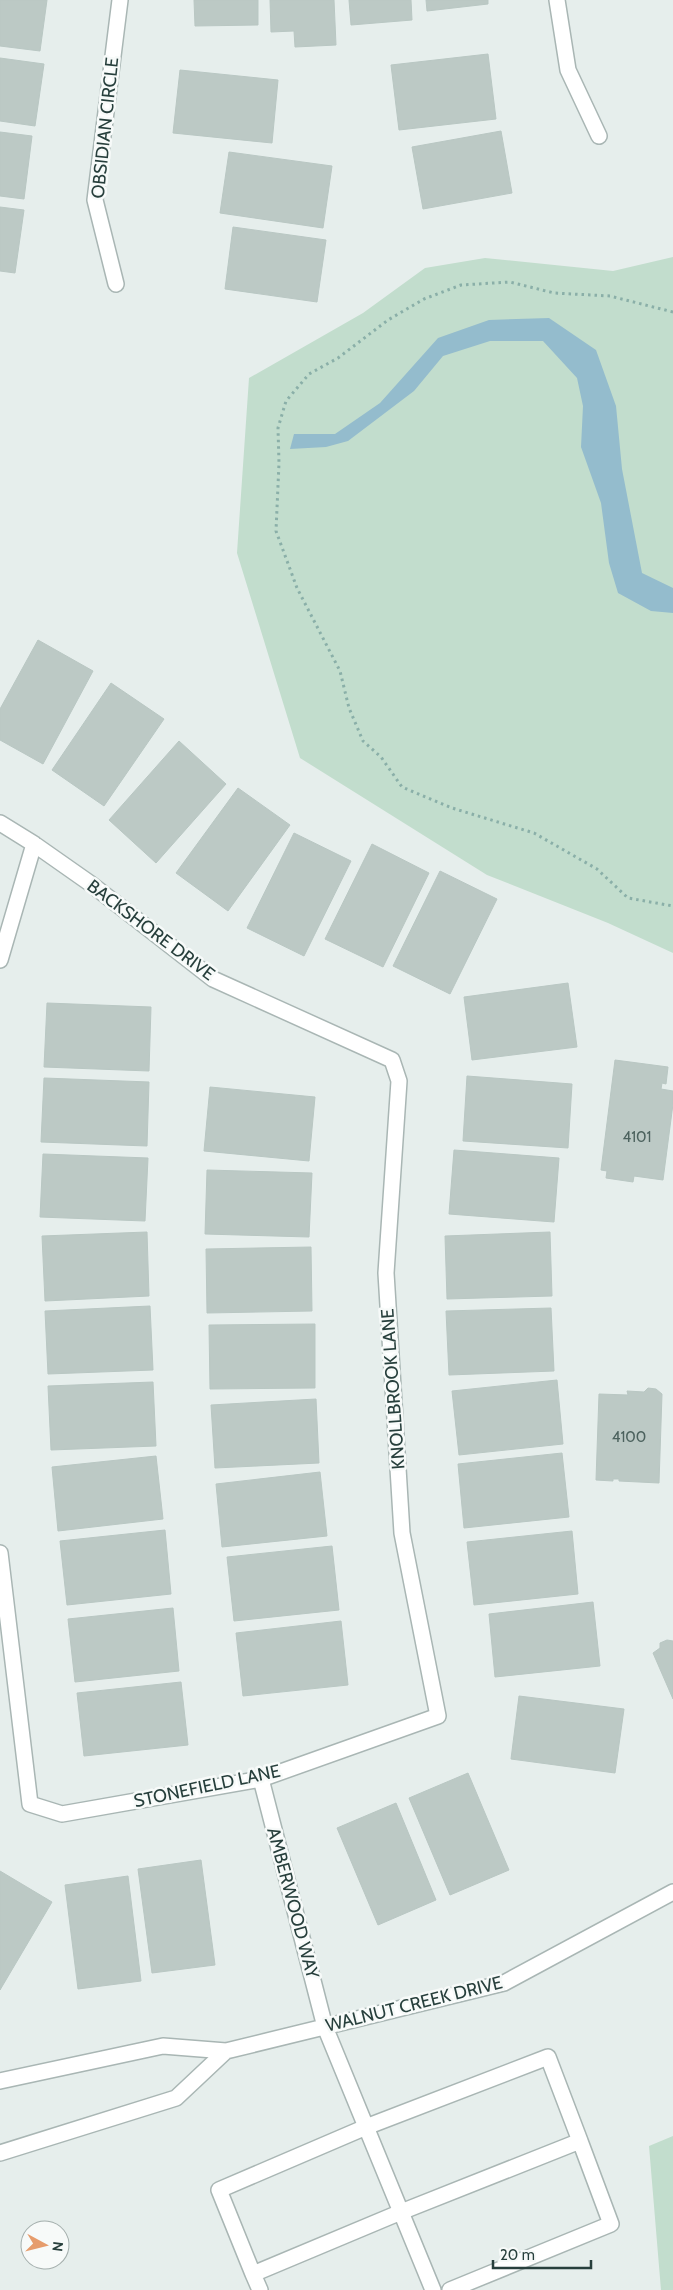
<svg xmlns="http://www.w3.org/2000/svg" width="673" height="2290" viewBox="0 0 673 2290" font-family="Cabin,sans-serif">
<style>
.green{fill:#c2ddcd}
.water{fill:#94bccd}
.building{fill:#bcc9c5;stroke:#b9c7c3}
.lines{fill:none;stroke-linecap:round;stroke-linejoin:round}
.minor-casing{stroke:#a9b6b4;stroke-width:18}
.path{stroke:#8aafa8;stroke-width:3;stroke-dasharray:2.5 4;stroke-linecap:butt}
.minor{stroke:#fff;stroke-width:15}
.labels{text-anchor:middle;stroke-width:5;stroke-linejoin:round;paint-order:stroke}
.number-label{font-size:15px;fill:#4c625e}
.street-label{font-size:18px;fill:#273f3c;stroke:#f7faf9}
</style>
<rect width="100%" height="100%" fill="#e6eeec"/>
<!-- green -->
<path class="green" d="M673,257V953L608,923L487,875L300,758L237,553L249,378L363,313L425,268L485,258L613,271Z
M673,2136V2290H661L649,2146Z"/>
<!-- water -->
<path class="water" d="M549,318L596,350L616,406L622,469L642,573L673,588V613L651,611L618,593L609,563L601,503L581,447L583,406L577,378L543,341H490L443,356L414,391L348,441L326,447L290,449L294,434H335L380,403L438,338L489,320Z"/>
<!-- building -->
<path class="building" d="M0,0H47L40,51L0,46Z
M194,0H258V25L195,26Z
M270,0H334L336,45L295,47L294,31L271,32Z
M349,0H411L412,20L351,25Z
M426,0H488V4L427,11Z
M488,54L496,119L399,130L391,65Z
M0,58L44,64L35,126L0,121Z
M180,70L278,80L272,143L173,133Z
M501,131L512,193L423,209L412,147Z
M0,132L32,136L24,199L0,196Z
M229,152L332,166L323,228L220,213Z
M0,207L24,210L15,273L0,271Z
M233,227L326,240L317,302L225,289Z
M38,640L93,671L43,764L0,740V709Z
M111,683L164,719L104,806L52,770Z
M179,741L226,784L156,863L109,820Z
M238,788L290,825L228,911L176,873Z
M294,833L351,861L304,956L247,928Z
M372,844L429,873L383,967L325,939Z
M440,871L497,899L450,994L393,966Z
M568,983L577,1047L472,1060L464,997Z
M47,1003L151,1007L149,1071L44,1067Z
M615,1060L668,1067L666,1084L662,1083L661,1089L673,1091V1104L663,1180L634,1176L633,1182L606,1178L607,1171L601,1170Z
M467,1076L572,1084L568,1148L463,1141Z
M44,1078L149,1082L147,1146L41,1142Z
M210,1087L315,1097L309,1161L204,1151Z
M454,1150L559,1158L554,1222L449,1214Z
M43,1154L148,1158L145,1221L40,1217Z
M207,1170L312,1173L309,1237L205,1234Z
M147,1232L149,1296L45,1301L42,1236Z
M550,1232L552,1296L447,1299L445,1236Z
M311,1247L312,1311L207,1313L206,1249Z
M150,1306L153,1370L48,1374L45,1311Z
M551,1308L554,1371L449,1375L446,1311Z
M315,1324V1388L210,1389L209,1325Z
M557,1380L563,1444L459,1455L452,1391Z
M153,1382L156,1446L51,1450L48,1386Z
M648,1388L656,1389L662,1394L659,1483L619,1481V1479H613V1481L596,1480L599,1394L628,1395L627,1391L644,1392Z
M316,1399L319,1463L215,1468L211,1405Z
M562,1453L569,1517L464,1528L458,1464Z
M156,1456L163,1519L58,1531L52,1467Z
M320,1472L327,1536L222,1547L216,1484Z
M165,1530L171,1594L67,1605L60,1541Z
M572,1531L578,1594L474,1605L467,1542Z
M332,1546L339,1610L234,1621L227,1557Z
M593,1602L600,1666L495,1677L489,1614Z
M173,1608L179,1671L75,1682L68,1619Z
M341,1621L348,1685L243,1696L236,1633Z
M667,1640L673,1641V1699L653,1653L660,1648V1643Z
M181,1682L188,1745L84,1756L77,1693Z
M519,1696L624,1709L615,1773L511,1759Z
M468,1773L509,1870L450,1895L409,1798Z
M396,1803L436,1900L378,1925L337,1828Z
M201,1860L215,1965L152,1973L138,1869Z
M0,1871L52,1902L0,1990Z
M128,1876L141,1981L78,1989L65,1885Z"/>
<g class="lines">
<!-- minor casing -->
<g class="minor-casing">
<path id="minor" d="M557,0L568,70L599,136
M116,284L95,200L120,0
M0,823L34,844L91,884L213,979L392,1060L399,1081L386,1273L402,1533L438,1716L261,1779L62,1814L30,1804L0,1553
M0,960L34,844
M261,1779L325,2027L433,2290
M548,2057L580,2141L401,2212L253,2274L219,2190L366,2127Z
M0,2081L163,2046L226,2051L504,1983L673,1892
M0,2153L176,2098L226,2051
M253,2274L260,2290
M450,2290L611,2224L580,2141"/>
</g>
<!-- path -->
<path class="path" d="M673,312L610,296L554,293L510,282L461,285L424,299L388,320L338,358L309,374L286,401L278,428L279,463L276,531L297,588L340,671L349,708L363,741L381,757L402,787L452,808L534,833L597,869L628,898L673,906"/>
<!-- minor -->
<use href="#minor" class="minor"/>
</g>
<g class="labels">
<!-- number labels -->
<g class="number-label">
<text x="637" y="1142">4101</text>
<text x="629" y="1442">4100</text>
</g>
<!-- street labels -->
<g class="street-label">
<text transform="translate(105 128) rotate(-84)" y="6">OBSIDIAN CIRCLE</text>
<text transform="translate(151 930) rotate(37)" y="6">BACKSHORE DRIVE</text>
<text transform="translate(393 1389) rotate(-94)" y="6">KNOLLBROOK LANE</text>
<text transform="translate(207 1786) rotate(-12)" y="6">STONEFIELD LANE</text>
<text transform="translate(293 1903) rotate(75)" y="6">AMBERWOOD WAY</text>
<text transform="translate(414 2004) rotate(-14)" y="6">WALNUT CREEK DRIVE</text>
</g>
</g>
<!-- north arrow -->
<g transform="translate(45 2245) rotate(97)"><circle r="24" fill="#f7faf9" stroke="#a4afad"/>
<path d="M0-4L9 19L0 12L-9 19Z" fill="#e69c6c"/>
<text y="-8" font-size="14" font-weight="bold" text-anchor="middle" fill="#273f3c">N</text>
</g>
<!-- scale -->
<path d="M493 2260v8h98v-8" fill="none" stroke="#273f3c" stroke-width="2.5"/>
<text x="500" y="2260" font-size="15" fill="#273f3c" stroke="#f7faf9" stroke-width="4" paint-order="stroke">20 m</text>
</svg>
